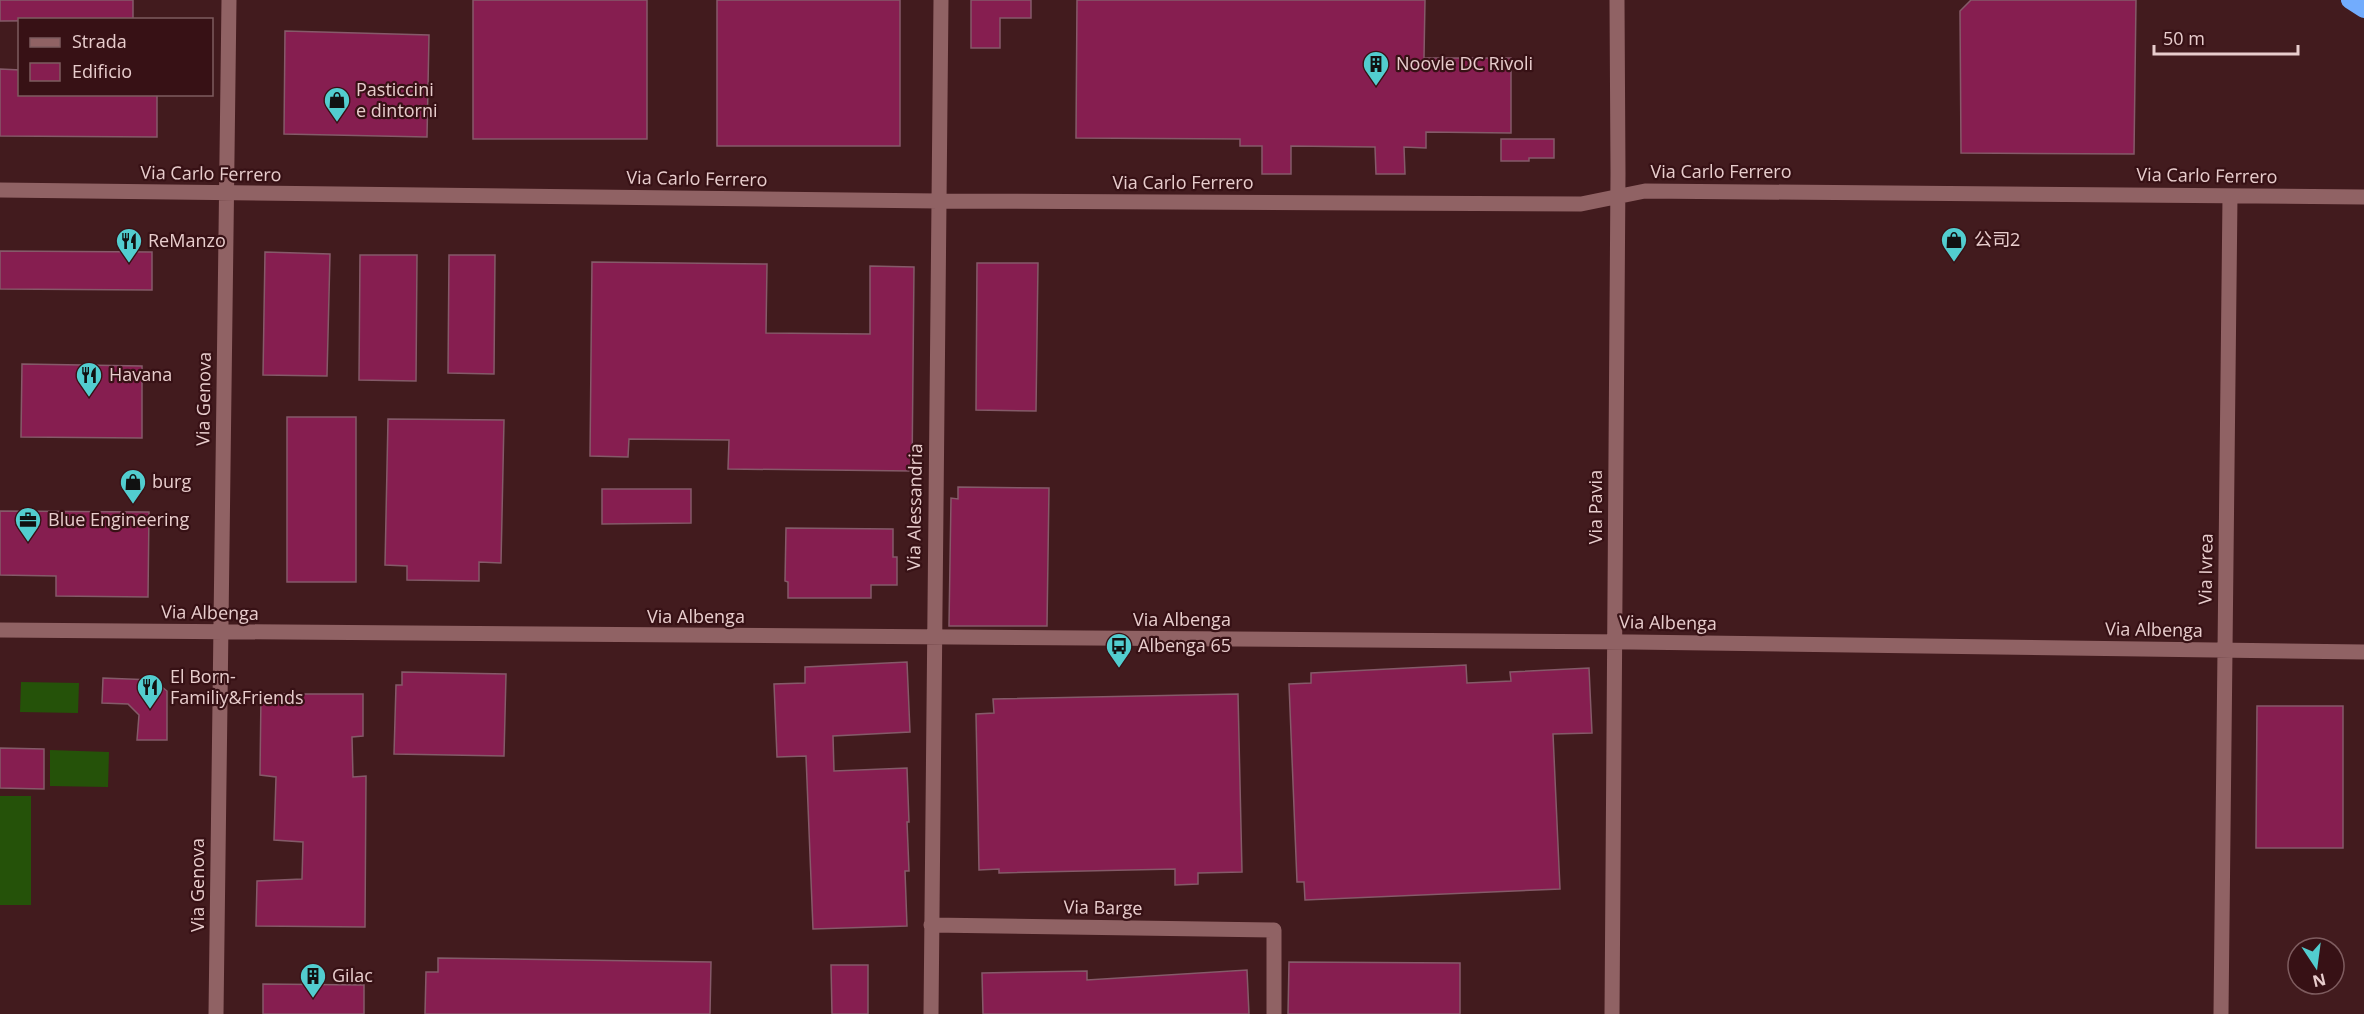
<svg xmlns="http://www.w3.org/2000/svg" width="2364" height="1014" viewBox="0 0 2364 1014" font-family="'Open Sans','Noto Sans SC',sans-serif">
<style>
.grass{fill:#255209}
.building{fill:#861e50;stroke:#855a69;stroke-width:1.5}
.lines{fill:none;stroke-linecap:round;stroke-linejoin:round}
.minor{stroke:#906264;stroke-width:15}
.highway{stroke:#72acfd;stroke-width:18}
.labels{text-anchor:middle;stroke-width:4.5;stroke-linejoin:round;paint-order:stroke}
.poi-label{font-size:18px;fill:#e8cdcd;stroke:#371115;text-anchor:start}
.street-label{font-size:18px;fill:#e8cdcd;stroke:#371115}
</style>
<rect width="100%" height="100%" fill="#421b1e"/>
<!-- grass -->
<path class="grass" d="M21,682L79,683L78,713L20,712Z
M50,750L109,752L108,787L50,786Z
M0,796H31V905H0Z"/>
<!-- building -->
<path class="building" d="M0,0H133V20L0,21Z
M473,0H647V139H473Z
M717,0H900V146H717Z
M971,0H1031V18H1000V48H971Z
M1077,0H1425L1424,58H1511V133L1426,132V148L1404,147L1405,174H1376L1375,147L1291,146V174H1262V146H1240V139L1076,138Z
M1971,0H2136L2134,154L1961,153L1960,11Z
M285,31L429,35L427,137L284,134Z
M0,69L20,70V94H157V137L0,136Z
M1501,139H1554V158H1529V161H1501Z
M0,251L152,252V290L0,289Z
M265,252L330,254L327,376L263,375Z
M360,255H417L416,381L359,380Z
M449,255H495L494,374L448,373Z
M592,262L767,264L766,333L870,334V266L914,267L912,471L728,469L729,440L629,439L628,457L590,456Z
M977,263H1038L1036,411L976,410Z
M22,364L142,366V438L21,437Z
M287,417H356V582H287Z
M388,419L504,420L501,563L479,562V581L407,580V566L385,565Z
M958,487L1049,488L1047,626H949L951,498L958,499Z
M602,489H691V523L602,524Z
M0,511L149,512L148,597L56,596V576L0,575Z
M786,528L893,529V557H897V585H871V598H788V582L785,581Z
M907,662L910,732L833,736L834,771L907,768L909,822H907L909,871H905L907,926L813,929L806,756L777,757L774,684L805,683V667Z
M1466,665L1467,683L1511,681L1510,672L1589,668L1592,733L1553,734L1560,889L1305,900L1304,882H1297L1289,684L1311,683V673Z
M402,672L506,674L504,756L394,754L396,685H402Z
M103,678L153,680L167,691V740H137L139,715L128,704L102,703Z
M261,694H363V736L352,737L353,777L366,776L365,927L256,926L257,881L302,879L303,842L274,840L276,777L260,775Z
M1238,694L1242,872L1198,873V884L1175,885V869L999,873V869L979,870L976,714L994,713L993,699Z
M2257,706H2343V848H2256Z
M0,748L44,749V789L0,788Z
M438,958L711,962L710,1014H425L426,972H438Z
M1289,962L1460,963V1014H1288Z
M831,965H868V1014H832Z
M1247,970L1249,1014H983L982,973L1087,971V980Z
M263,984L364,985V1014H263Z"/>
<g class="lines">
<!-- minor -->
<path class="minor" d="M0,190L938,201L1581,204L1645,191L2364,197
M0,630L1632,642L2364,652
M931,925L1274,930V1014
M216,1014L229,0
M931,1014L941,0
M1612,1014L1618,173L1617,0
M2221,1014L2230,196"/>
<!-- highway -->
<path class="highway" d="M2350,0L2364,9"/>
</g>
<!-- icons -->
<defs>
<g id="building-pin" transform="scale(1.35)"><path d="M0 17L-7.5 6A9.5 9.5 0 1 1 7.5 6Z" fill="#52cdcf" stroke="#371115"/><path d="M-4-6H4V6H1V3H-1V6H-4ZM-2.5-4.3h1.7v1.8h-1.7ZM.8-4.3h1.7v1.8H.8ZM-2.5-1h1.7V.8h-1.7ZM.8-1h1.7V.8H.8Z" fill="#111"/></g>
<g id="shop-pin" transform="scale(1.35)"><path d="M0 17L-7.5 6A9.5 9.5 0 1 1 7.5 6Z" fill="#52cdcf" stroke="#371115"/><path d="M-5-2.5h2.3a2.7 3.5 0 0 1 5.4 0H5L5.5 6h-11ZM-1.5-2.5h3a1.5 2.3 0 0 0-3 0Z" fill="#111"/></g>
<g id="restaurant-pin" transform="scale(1.35)"><path d="M0 17L-7.5 6A9.5 9.5 0 1 1 7.5 6Z" fill="#52cdcf" stroke="#371115"/><path d="M-5-6h1v4h1v-4h1v4h1v-4h1v5L-1.5 .5V6h-2V.5L-5-1ZM5-6V6H3V1.5H1.5Q1.5-4 5-6Z" fill="#111"/></g>
<g id="office-pin" transform="scale(1.35)"><path d="M0 17L-7.5 6A9.5 9.5 0 1 1 7.5 6Z" fill="#52cdcf" stroke="#371115"/><path d="M-6-3h4V-5.5h4V-3h4V5H-6ZM-1-4.5V-3h2v-1.5ZM-6 0V1H6V0Z" fill="#111"/></g>
<g id="bus-pin" transform="scale(1.35)"><path d="M0 17L-7.5 6A9.5 9.5 0 1 1 7.5 6Z" fill="#52cdcf" stroke="#371115"/><path d="M-5-6H5V4H4V6H2V4H-2V6H-4V4H-5ZM-3.5-4V0h7V-4ZM-3.5 1.2v1.5H-2V1.2ZM2 1.2v1.5H3.5V1.2Z" fill="#111"/></g>
</defs>
<g fill-rule="evenodd">
<use href="#building-pin" x="1376" y="64"/>
<use href="#shop-pin" x="337" y="100"/>
<use href="#shop-pin" x="1954" y="240"/>
<use href="#restaurant-pin" x="129" y="241"/>
<use href="#restaurant-pin" x="89" y="375"/>
<use href="#shop-pin" x="133" y="482"/>
<use href="#office-pin" x="28" y="520"/>
<use href="#bus-pin" x="1119" y="646"/>
<use href="#restaurant-pin" x="150" y="687"/>
<use href="#building-pin" x="313" y="976"/>
</g>
<g class="labels">
<!-- poi labels -->
<g class="poi-label">
<text x="1396" y="70">Noovle DC Rivoli</text>
<text x="356" y="96">Pasticcini<tspan x="356" dy="21">e dintorni</tspan></text>
<text x="1974" y="246">公司2</text>
<text x="148" y="247">ReManzo</text>
<text x="109" y="381">Havana</text>
<text x="152" y="488">burg</text>
<text x="48" y="526">Blue Engineering</text>
<text x="1138" y="652">Albenga 65</text>
<text x="170" y="683">El Born-<tspan x="170" dy="21">Familiy&amp;Friends</tspan></text>
<text x="332" y="982">Gilac</text>
</g>
<!-- street labels -->
<g class="street-label">
<text x="1721" y="178">Via Carlo Ferrero</text>
<text transform="translate(211 174) rotate(1)" y="6">Via Carlo Ferrero</text>
<text transform="translate(2207 176) rotate(1)" y="6">Via Carlo Ferrero</text>
<text transform="translate(697 179) rotate(1)" y="6">Via Carlo Ferrero</text>
<text x="1183" y="189">Via Carlo Ferrero</text>
<text transform="translate(204 399) rotate(-89)" y="6">Via Genova</text>
<text transform="translate(915 507) rotate(-89)" y="6">Via Alessandria</text>
<text transform="translate(1596 507) rotate(-90)" y="6">Via Pavia</text>
<text transform="translate(2206 569) rotate(-89)" y="6">Via Ivrea</text>
<text transform="translate(210 613) rotate(1)" y="6">Via Albenga</text>
<text x="696" y="623">Via Albenga</text>
<text x="1182" y="626">Via Albenga</text>
<text transform="translate(1668 623) rotate(1)" y="6">Via Albenga</text>
<text transform="translate(2154 630) rotate(1)" y="6">Via Albenga</text>
<text transform="translate(198 885) rotate(-90)" y="6">Via Genova</text>
<text transform="translate(1103 908) rotate(1)" y="6">Via Barge</text>
</g>
</g>
<!-- legend -->
<rect x="18" y="18" width="195" height="78" fill="#371115" stroke="#7e5c5f" stroke-width="1.5"/>
<rect x="30" y="38" width="30" height="9" fill="#906264" stroke="#7e5c5f" stroke-width="1.5"/>
<text x="72" y="48" font-size="18" fill="#e8cdcd">Strada</text>
<rect x="30" y="63" width="30" height="18" fill="#861e50" stroke="#7e5c5f" stroke-width="1.5"/>
<text x="72" y="78" font-size="18" fill="#e8cdcd">Edificio</text>
<!-- north arrow -->
<g transform="translate(2316 966) rotate(167)"><circle r="28" fill="#371115" stroke="#7e5c5f" stroke-width="1.5"/>
<path d="M0-4.5L10 22L0 15L-10 22Z" fill="#52cdcf"/>
<text y="-9" font-size="16" font-weight="bold" text-anchor="middle" fill="#e8cdcd">N</text>
</g>
<!-- scale -->
<path d="M2154 45v9h144v-9" fill="none" stroke="#e8cdcd" stroke-width="3"/>
<text x="2163" y="45" font-size="18" fill="#e8cdcd" stroke="#371115" stroke-width="4.5" paint-order="stroke">50 m</text>
</svg>
